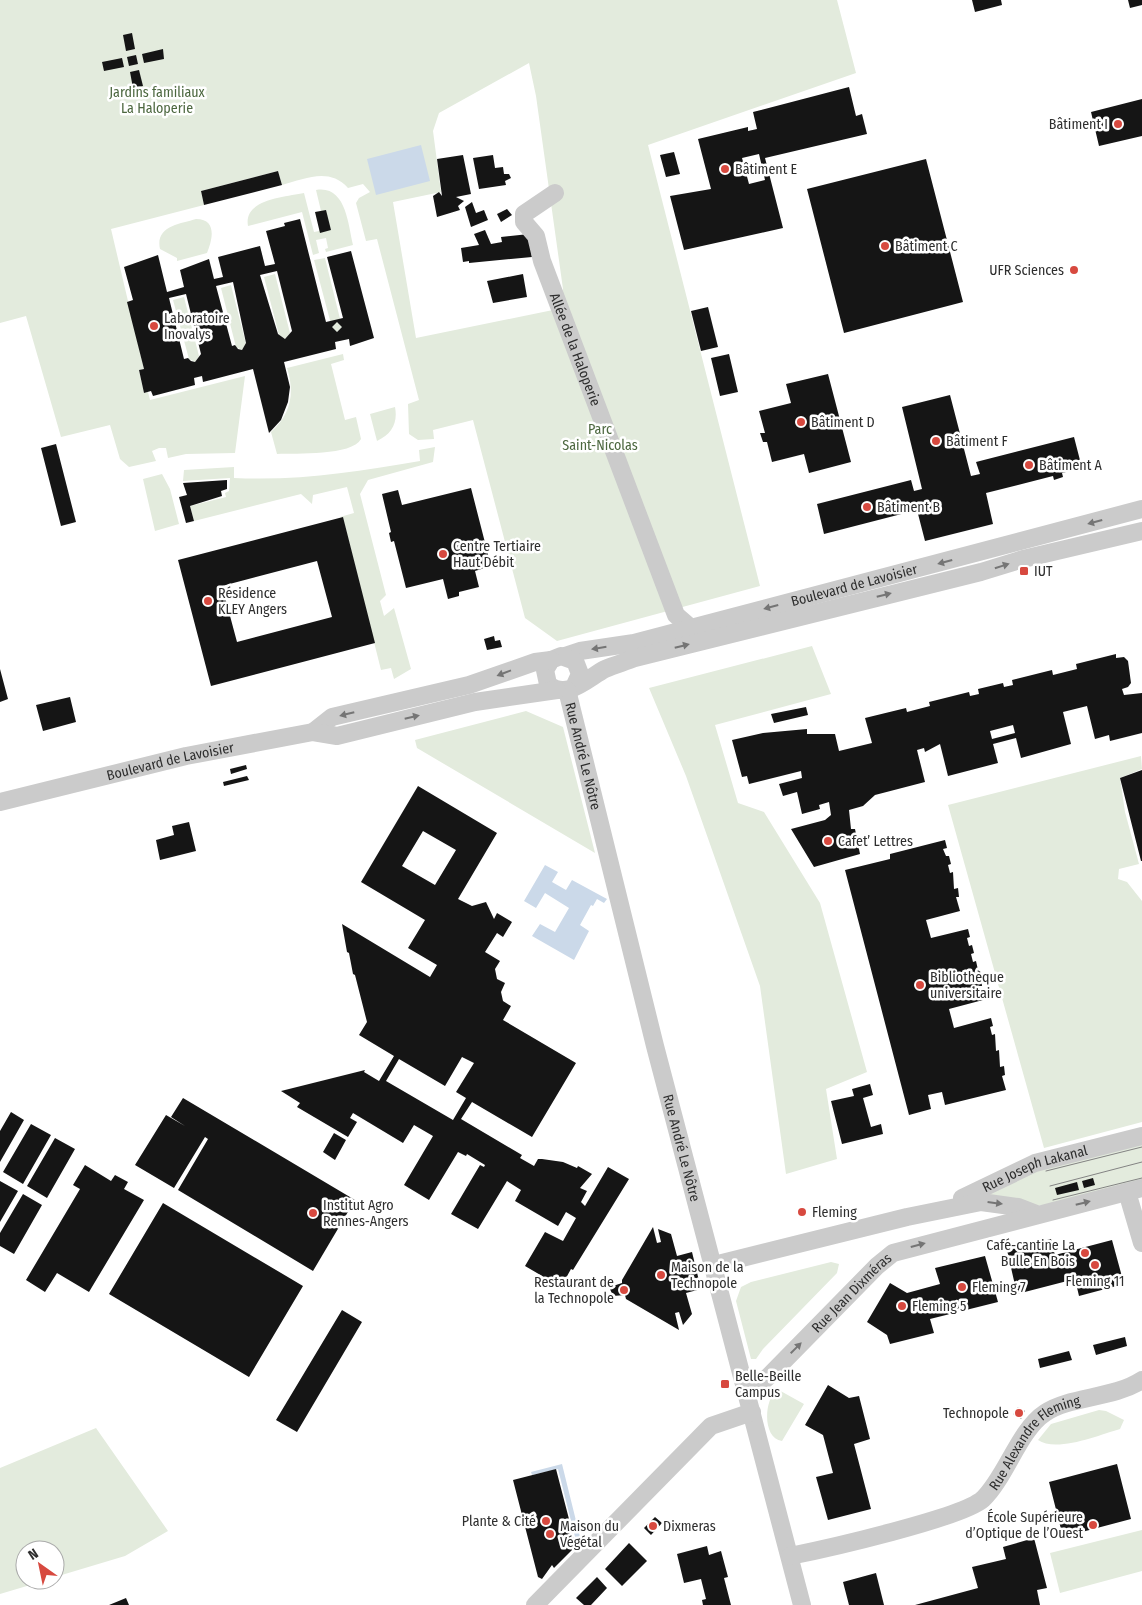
<svg xmlns="http://www.w3.org/2000/svg" width="1142" height="1605" viewBox="0 0 1142 1605" font-family="'Fira Sans Condensed',sans-serif">
<style>
.green{fill:#e3ebdd;fill-rule:evenodd}
.water{fill:#cbd9e9}
.building{fill:#151515;fill-rule:evenodd}
.lines{fill:none;stroke-linecap:round;stroke-linejoin:round}
.street{stroke:#cbcbcb;stroke-width:18}
.tram{stroke:#838383;stroke-width:1}
.oneway{fill:#757575}
.poi-dot{fill:#d7493f;stroke:#fff;stroke-width:2}
.labels{text-anchor:middle;stroke-width:5;stroke-linejoin:round;paint-order:stroke}
.park-label{font-size:14px;fill:#4c673f;stroke:#fff}
.poi-label{font-size:14px;fill:#2e2e2e;stroke:#fff;text-anchor:start}
.street-label{font-size:14px;fill:#2e2e2e;stroke:#fff}
</style>
<rect width="100%" height="100%" fill="#fff"/>
<!-- green -->
<path class="green" d="M0,0H837L856,73L648,145L760,586L557,641L525,618L473,420L433,430L434,439L418,440L409,434L408,404L419,400L377,239L366,241L356,203L359,198L370,192L363,184L348,188C329,167 305,179 282,185L278,171L201,191L204,205L111,229L144,369L139,370L144,393L148,392L150,400L245,376L235,453L186,454L168,458L166,448H159L152,451L156,461L129,467L120,459L110,425L61,437L26,316L0,323ZM529,63L536,96L563,289L553,310L416,338L393,202L441,192L433,131L439,113Z
M316,190C346,185 348,224 353,245L326,252L325,249L328,248L326,238L316,240L319,253L313,255L302,212L248,226C243,199 285,197 304,193L314,232L319,231L321,211Z
M196,219C218,219 212,241 207,253L177,261V258L160,249C155,226 180,224 196,219Z
M325,258L342,327L337,332L332,328L314,260Z
M275,274L290,333L285,339L279,335L264,277Z
M231,285L246,344L242,350L236,347L221,288Z
M184,297L199,356L195,362L189,359L173,300Z
M343,354L344,360L331,364L345,420L356,417L361,439C352,456 296,453 277,454L271,432C291,414 295,393 287,368Z
M395,407C398,423 392,434 377,441L370,414Z
M435,447L433,462L368,480L360,494L386,595L380,601L384,616L394,608L411,669L394,679L391,668L381,670L343,518L340,517L354,513L347,487L313,495L312,504L301,494L194,521L190,506L226,497L225,493L229,491L230,478L183,481L184,470L234,467V478C300,481 355,472 420,461L419,450Z
M162,474L170,489L179,524L155,531L143,479Z
M812,646L831,694L715,725L738,803L764,812L820,903L867,1072L826,1089L837,1159L786,1174L760,986L686,776L649,688Z
M526,711L563,727L595,853L417,748L415,740Z
M1141,756L1142,769L1120,778L1125,812L1139,864L1119,869L1118,879L1127,882L1142,901V1122L1044,1148L948,805Z
M1142,1143V1181L1050,1205H1036L985,1194L1023,1174Z
M831,1262L839,1264L837,1273L763,1349L756,1359H751L736,1301L741,1287L751,1282Z
M777,1389L804,1404L782,1441C762,1438 764,1400 777,1389Z
M1099,1410L1106,1411L1124,1420L1120,1429C1099,1435 1056,1453 1038,1440L1051,1424Z
M96,1428L168,1531L125,1556L55,1577V1550H25V1580H47L0,1594V1468Z
M1142,1530V1571L1060,1593L1050,1553Z"/>
<!-- water -->
<path class="water" d="M421,145L430,181L376,195L367,159Z
M545,865L558,872L552,882L566,890L572,880L607,899L604,903L597,899L593,906L591,905L580,925L589,931L574,960L532,936L540,924L555,932L569,908L545,893L536,908L524,901Z
M562,1464L581,1541L577,1545L558,1469L532,1475L531,1472Z"/>
<!-- building -->
<path class="building" d="M972,0H1001L1002,5L975,12Z
M1128,0H1142V5L1130,8Z
M132,33L135,49L126,51L123,35Z
M163,49L164,59L144,63L142,54Z
M136,55L138,64L129,66L127,57Z
M122,58L124,67L104,71L102,62Z
M139,70L143,86L133,88L130,72Z
M849,87L856,116L862,114L867,134L765,158L783,228L684,250L670,196L711,189L698,139L748,127V131L757,129L753,112ZM759,154L765,180L749,184L742,158Z
M1142,99V136L1099,146L1091,112Z
M674,152L680,174L666,177L660,155Z
M463,155L471,194L456,197L464,201L458,206L460,210L437,217L433,196L439,192L442,196L437,159Z
M493,155L495,168L503,167L504,174H509L511,178L505,181L506,185L479,189L473,158Z
M926,159L963,302L844,333L807,189Z
M278,171L282,185L204,205L201,191Z
M472,202L476,213L484,210L488,220L471,227L465,207Z
M507,209L512,215L501,222L497,214Z
M326,210L331,230L320,233L315,212Z
M300,219L326,322L343,318L327,257L351,251L374,338L350,346L349,339L335,342L336,349L284,362L290,387L288,402L281,420L269,433L253,369L203,382L202,376L194,378L195,385L153,396L151,391L144,393L139,370L144,369L127,302L133,300L124,267L158,255L167,292L184,287L180,270L209,259L214,279L223,277L218,257L260,246L265,266L275,264L266,231L285,226L284,223ZM277,271L292,331L285,339L278,334L260,275ZM233,282L246,343L242,350L238,349L235,345L232,346L216,286ZM186,294L201,354L195,362L191,361L188,358L184,359L169,298ZM337,322L342,327L337,332L332,327Z
M485,230L491,244L502,242L501,237L529,234L532,257L469,263V261L463,262L461,248L479,245L474,234Z
M523,274L527,297L493,303L487,281Z
M708,307L718,347L701,351L691,311Z
M729,354L738,392L720,396L711,358Z
M828,374L851,462L809,473L804,454L772,462L767,442H763L760,433H765L759,411L791,403L786,384Z
M950,395L971,476L980,474L976,462L1074,437L1082,468L1062,473L1063,477L1054,480L1053,476L986,493L993,524L925,541L917,510L824,534L817,504L911,480L914,491L922,489L902,407Z
M56,444L76,522L61,526L41,448Z
M227,480V489L221,491L222,496L190,506L194,521L186,523L179,497L187,495L183,483Z
M471,488L491,566L475,571L479,587L459,592V596L448,599L443,579L406,588L394,541L391,542L389,533L391,532L382,494L398,490L402,505Z
M343,517L375,643L211,686L178,560ZM317,561L332,617L237,642L222,586Z
M494,636L495,641L500,640L502,647L487,650L484,639Z
M1116,654V658L1124,657L1128,661L1131,683L1128,687L1122,689L1124,695L1142,693V733L1110,741L1109,735L1095,739L1087,706L1063,712L1071,744L1021,758L1016,738L993,744L998,763L948,776L940,744L925,752L924,748L917,750L925,782L875,795L863,806L849,810L851,829H855L860,854L814,867L791,829L825,820L831,815L829,802L819,805L820,809L802,814L797,792L783,796L779,784L802,778L801,771L749,784L747,776L742,777L732,740L763,733L807,729V734H835L839,751L872,743L865,718L906,708L907,712L930,706L929,702L969,692L970,696L979,694L978,689L1003,683L1004,687L1013,685L1012,680L1052,670L1053,675L1077,669L1076,664ZM1013,725L1015,733L992,739L990,731Z
M0,669L8,699L0,702Z
M70,697L76,722L43,731L36,705Z
M806,707L808,715L774,723L771,714Z
M246,765L247,769L231,774L230,769Z
M1142,770V861H1141L1120,778Z
M247,776L249,780L224,786L223,782Z
M418,786L497,833L458,899L472,906L486,902L494,919L497,913L512,922L503,937L497,933L485,952L500,961L495,969L497,979L505,983L501,992L503,1001L511,1006L503,1020L576,1063L532,1137L472,1102L461,1119L522,1155L520,1158L534,1166L538,1159H542L563,1162L577,1168L578,1166L592,1174L580,1188L587,1191L581,1202L585,1206L608,1167L629,1179L573,1270L571,1269L561,1287L525,1266L545,1232L563,1241L576,1218L566,1212L558,1226L515,1201L521,1190L507,1181L478,1229L451,1214L480,1165L484,1167L485,1165L467,1154L466,1156L458,1152L429,1200L404,1185L433,1136L414,1125L403,1143L353,1113L350,1118L357,1122L348,1137L297,1107L300,1103L281,1091L365,1070L364,1072L379,1081L394,1056L359,1035L367,1022L355,975L353,974L349,953L347,952L342,924L430,977L437,965L408,948L425,920L361,882ZM423,831L456,850L435,885L402,866ZM462,1057L474,1063L456,1092L466,1098L453,1120L386,1081L399,1059L445,1086Z
M189,822L196,851L160,860L156,840L174,835L172,826Z
M945,840L947,848L943,849L946,856H949L951,864L948,865L950,873L953,872L954,889L958,888L959,897H956L960,911L926,920L931,938L968,929L970,937L967,938L969,946L972,945L974,953L971,954L973,962L976,961L978,970H975L977,978H981L982,986H979L983,1000L949,1009L954,1028L991,1018L993,1026L990,1027L992,1035L995,1034L996,1051L999,1050L1000,1067L1004,1066L1005,1075L1002,1076L1006,1090L945,1105L942,1092L928,1095L931,1109L909,1115L845,870L890,859V854Z
M870,1084L873,1095L863,1098L871,1127L881,1124L883,1134L842,1144L831,1101L854,1096L852,1089Z
M183,1098L355,1200L313,1271L178,1190L208,1139L205,1137L174,1188L135,1165L166,1115L185,1126L171,1117Z
M11,1112L24,1120L0,1162V1131Z
M31,1124L51,1135L23,1184L3,1172Z
M334,1133L346,1140L335,1160L323,1152Z
M55,1138L75,1149L47,1198L27,1186Z
M85,1165L111,1181L115,1175L128,1182L124,1189L144,1200L89,1292L57,1273L45,1292L26,1280L80,1189L73,1185Z
M1093,1178L1095,1185L1084,1188L1082,1181Z
M0,1181L18,1191L0,1222Z
M1077,1182L1079,1190L1057,1195L1055,1188Z
M23,1194L42,1205L14,1254L0,1246V1233Z
M163,1203L303,1286L249,1377L109,1294Z
M653,1227L657,1243L661,1242L658,1229L671,1234L677,1256L692,1252L701,1289L686,1293L692,1314L683,1325L679,1312L675,1313L679,1330L626,1299L625,1295L613,1296L610,1289L613,1286L622,1283V1280Z
M1051,1239L1055,1255L1112,1240L1124,1284L1079,1296L1075,1279L1017,1294L1007,1250Z
M985,1256L998,1302L930,1319L934,1333L890,1344L887,1335L867,1322L890,1283L907,1293L940,1284L935,1268Z
M342,1310L362,1322L297,1432L276,1420Z
M1125,1337L1127,1346L1096,1355L1093,1345Z
M1069,1351L1072,1360L1040,1368L1038,1359Z
M828,1385L849,1398L859,1396L870,1439L854,1444L871,1509L828,1520L816,1477L833,1473L823,1435L805,1425Z
M1018,1407L1025,1411L1021,1419L1013,1414Z
M1117,1464L1131,1519L1063,1537L1049,1482Z
M556,1469L576,1546L554,1568L552,1565L542,1579L538,1577L513,1480Z
M655,1517L662,1523L651,1535L644,1528Z
M1034,1538L1047,1588L1037,1590L1040,1605H915L978,1588L972,1567L1006,1559L1003,1547Z
M629,1543L647,1561L622,1586L605,1569Z
M707,1546L709,1555L721,1551L728,1577L724,1578L731,1605H703L702,1600L706,1599L701,1579L684,1583L677,1554Z
M876,1573L884,1605H849L843,1582Z
M597,1577L607,1588L591,1605H584L576,1598Z
M126,1598L129,1605H109Z"/>
<g class="lines">
<!-- street -->
<g class="street">
<path id="s1" d="M555,193L524,214V222L536,236L542,261L676,615L691,628"/>
<path id="s2" d="M565,656L580,651L634,643L1142,509"/>
<path d="M574,687L580,674L575,661L561,656L551,660L545,670L548,684C566,701 588,678 605,669C614,665 625,662 635,658L981,572L1023,559L1142,531"/>
<path id="s3" d="M567,690L655,1046L802,1605"/>
<path d="M313,732L332,717L469,685L535,662L551,660"/>
<path id="s4" d="M0,802L186,756L313,732L337,736L475,702L557,690"/>
<path d="M1127,1192L1142,1243"/>
<path id="s5" d="M962,1198L1035,1163L1142,1136"/>
<path d="M714,1265L907,1217L981,1202L1018,1207L1036,1214"/>
<path id="s6" d="M748,1394L769,1376L877,1266L893,1253L1142,1188"/>
<path id="s7" d="M790,1556C825,1549 962,1518 983,1499C1006,1477 1019,1430 1045,1413C1070,1396 1113,1399 1142,1380"/>
<path d="M535,1605L711,1426L752,1412"/>
</g>
<!-- tram -->
<path class="tram" d="M1046,1171L1142,1147
M1050,1186L1142,1162
M1053,1200L1142,1178"/>
</g>
<!-- one-way arrows -->
<defs><path id="oneway-solid" d="M-6-.8H1V-3.2L6.5 0L1 3.2V.8H-6Z" transform="scale(1.25)"/></defs>
<g class="oneway">
<use href="#oneway-solid" transform="translate(1095 522) rotate(165)"/>
<use href="#oneway-solid" transform="translate(945 562) rotate(165)"/>
<use href="#oneway-solid" transform="translate(1002 566) rotate(-18)"/>
<use href="#oneway-solid" transform="translate(884 595) rotate(-14)"/>
<use href="#oneway-solid" transform="translate(771 607) rotate(165)"/>
<use href="#oneway-solid" transform="translate(682 646) rotate(-14)"/>
<use href="#oneway-solid" transform="translate(599 648) rotate(171)"/>
<use href="#oneway-solid" transform="translate(504 673) rotate(159)"/>
<use href="#oneway-solid" transform="translate(347 714) rotate(166)"/>
<use href="#oneway-solid" transform="translate(412 717) rotate(-13)"/>
<use href="#oneway-solid" transform="translate(995 1203) rotate(7)"/>
<use href="#oneway-solid" transform="translate(1083 1203) rotate(-14)"/>
<use href="#oneway-solid" transform="translate(918 1245) rotate(-15)"/>
<use href="#oneway-solid" transform="translate(796 1348) rotate(-45)"/>
</g>
<!-- markers -->
<g class="poi-dot">
<circle cx="1118" cy="124" r="5"/>
<circle cx="725" cy="169" r="5"/>
<circle cx="885" cy="246" r="5"/>
<circle cx="1074" cy="270" r="5"/>
<circle cx="154" cy="326" r="5"/>
<circle cx="801" cy="422" r="5"/>
<circle cx="936" cy="441" r="5"/>
<circle cx="1029" cy="465" r="5"/>
<circle cx="867" cy="507" r="5"/>
<circle cx="443" cy="554" r="5"/>
<rect x="1019" y="566" width="10" height="10" rx="2.5"/>
<circle cx="208" cy="601" r="5"/>
<circle cx="828" cy="841" r="5"/>
<circle cx="920" cy="985" r="5"/>
<circle cx="802" cy="1212" r="5"/>
<circle cx="313" cy="1213" r="5"/>
<circle cx="1085" cy="1253" r="5"/>
<circle cx="1095" cy="1265" r="5"/>
<circle cx="661" cy="1275" r="5"/>
<circle cx="962" cy="1287" r="5"/>
<circle cx="624" cy="1290" r="5"/>
<circle cx="902" cy="1306" r="5"/>
<rect x="720" y="1379" width="10" height="10" rx="2.5"/>
<circle cx="1019" cy="1413" r="5"/>
<circle cx="546" cy="1521" r="5"/>
<circle cx="1093" cy="1525" r="5"/>
<circle cx="653" cy="1526" r="5"/>
<circle cx="550" cy="1534" r="5"/>
</g>
<g class="labels">
<!-- park labels -->
<g class="park-label">
<text x="157" y="97">Jardins familiaux<tspan x="157" dy="16">La Haloperie</tspan></text>
<text x="600" y="434">Parc<tspan x="600" dy="16">Saint-Nicolas</tspan></text>
</g>
<!-- poi labels -->
<g class="poi-label">
<text x="1108" y="129" text-anchor="end">Bâtiment I</text>
<text x="735" y="174">Bâtiment E</text>
<text x="895" y="251">Bâtiment C</text>
<text x="1064" y="275" text-anchor="end">UFR Sciences</text>
<text x="164" y="323">Laboratoire<tspan x="164" dy="16">Inovalys</tspan></text>
<text x="811" y="427">Bâtiment D</text>
<text x="946" y="446">Bâtiment F</text>
<text x="1039" y="470">Bâtiment A</text>
<text x="877" y="512">Bâtiment B</text>
<text x="453" y="551">Centre Tertiaire<tspan x="453" dy="16">Haut Débit</tspan></text>
<text x="1034" y="576">IUT</text>
<text x="218" y="598">Résidence<tspan x="218" dy="16">KLEY Angers</tspan></text>
<text x="838" y="846">Cafet’ Lettres</text>
<text x="930" y="982">Bibliothèque<tspan x="930" dy="16">universitaire</tspan></text>
<text x="323" y="1210">Institut Agro<tspan x="323" dy="16">Rennes-Angers</tspan></text>
<text x="812" y="1217">Fleming</text>
<text x="1075" y="1250" text-anchor="end">Café-cantine La<tspan x="1075" dy="16">Bulle En Bois</tspan></text>
<text x="671" y="1272">Maison de la<tspan x="671" dy="16">Technopole</tspan></text>
<text x="1095" y="1286" text-anchor="middle">Fleming 11</text>
<text x="614" y="1287" text-anchor="end">Restaurant de<tspan x="614" dy="16">la Technopole</tspan></text>
<text x="972" y="1292">Fleming 7</text>
<text x="912" y="1311">Fleming 5</text>
<text x="735" y="1381">Belle-Beille<tspan x="735" dy="16">Campus</tspan></text>
<text x="1009" y="1418" text-anchor="end">Technopole</text>
<text x="1083" y="1522" text-anchor="end">École Supérieure<tspan x="1083" dy="16">d’Optique de l’Ouest</tspan></text>
<text x="536" y="1526" text-anchor="end">Plante &amp; Cité</text>
<text x="560" y="1531">Maison du<tspan x="560" dy="16">Végétal</tspan></text>
<text x="663" y="1531">Dixmeras</text>
</g>
<!-- street labels -->
<g class="street-label">
<text dy="5" stroke="none"><textPath href="#s1" startOffset="184">Allée de la Haloperie</textPath></text>
<text dy="5" stroke="none"><textPath href="#s2" startOffset="298">Boulevard de Lavoisier</textPath></text>
<text dy="5" stroke="none"><textPath href="#s3" startOffset="68">Rue André Le Nôtre</textPath></text>
<text dy="5" stroke="none"><textPath href="#s4" startOffset="175">Boulevard de Lavoisier</textPath></text>
<text dy="5" stroke="none"><textPath href="#s3" startOffset="472">Rue André Le Nôtre</textPath></text>
<text dy="5" stroke="none"><textPath href="#s5" startOffset="79">Rue Joseph Lakanal</textPath></text>
<text dy="5" stroke="none"><textPath href="#s6" startOffset="145">Rue Jean Dixméras</textPath></text>
<text dy="5" stroke="none"><textPath href="#s7" startOffset="281">Rue Alexandre Fleming</textPath></text>
</g>
</g>
<!-- north arrow -->
<g transform="translate(40 1565) rotate(327)"><circle r="24" fill="#ffffff" stroke="#ababab"/>
<path d="M0-4L9 19L0 12L-9 19Z" fill="#d7493f"/>
<text y="-8" font-size="14" font-weight="bold" text-anchor="middle" fill="#2e2e2e">N</text>
</g>
</svg>
